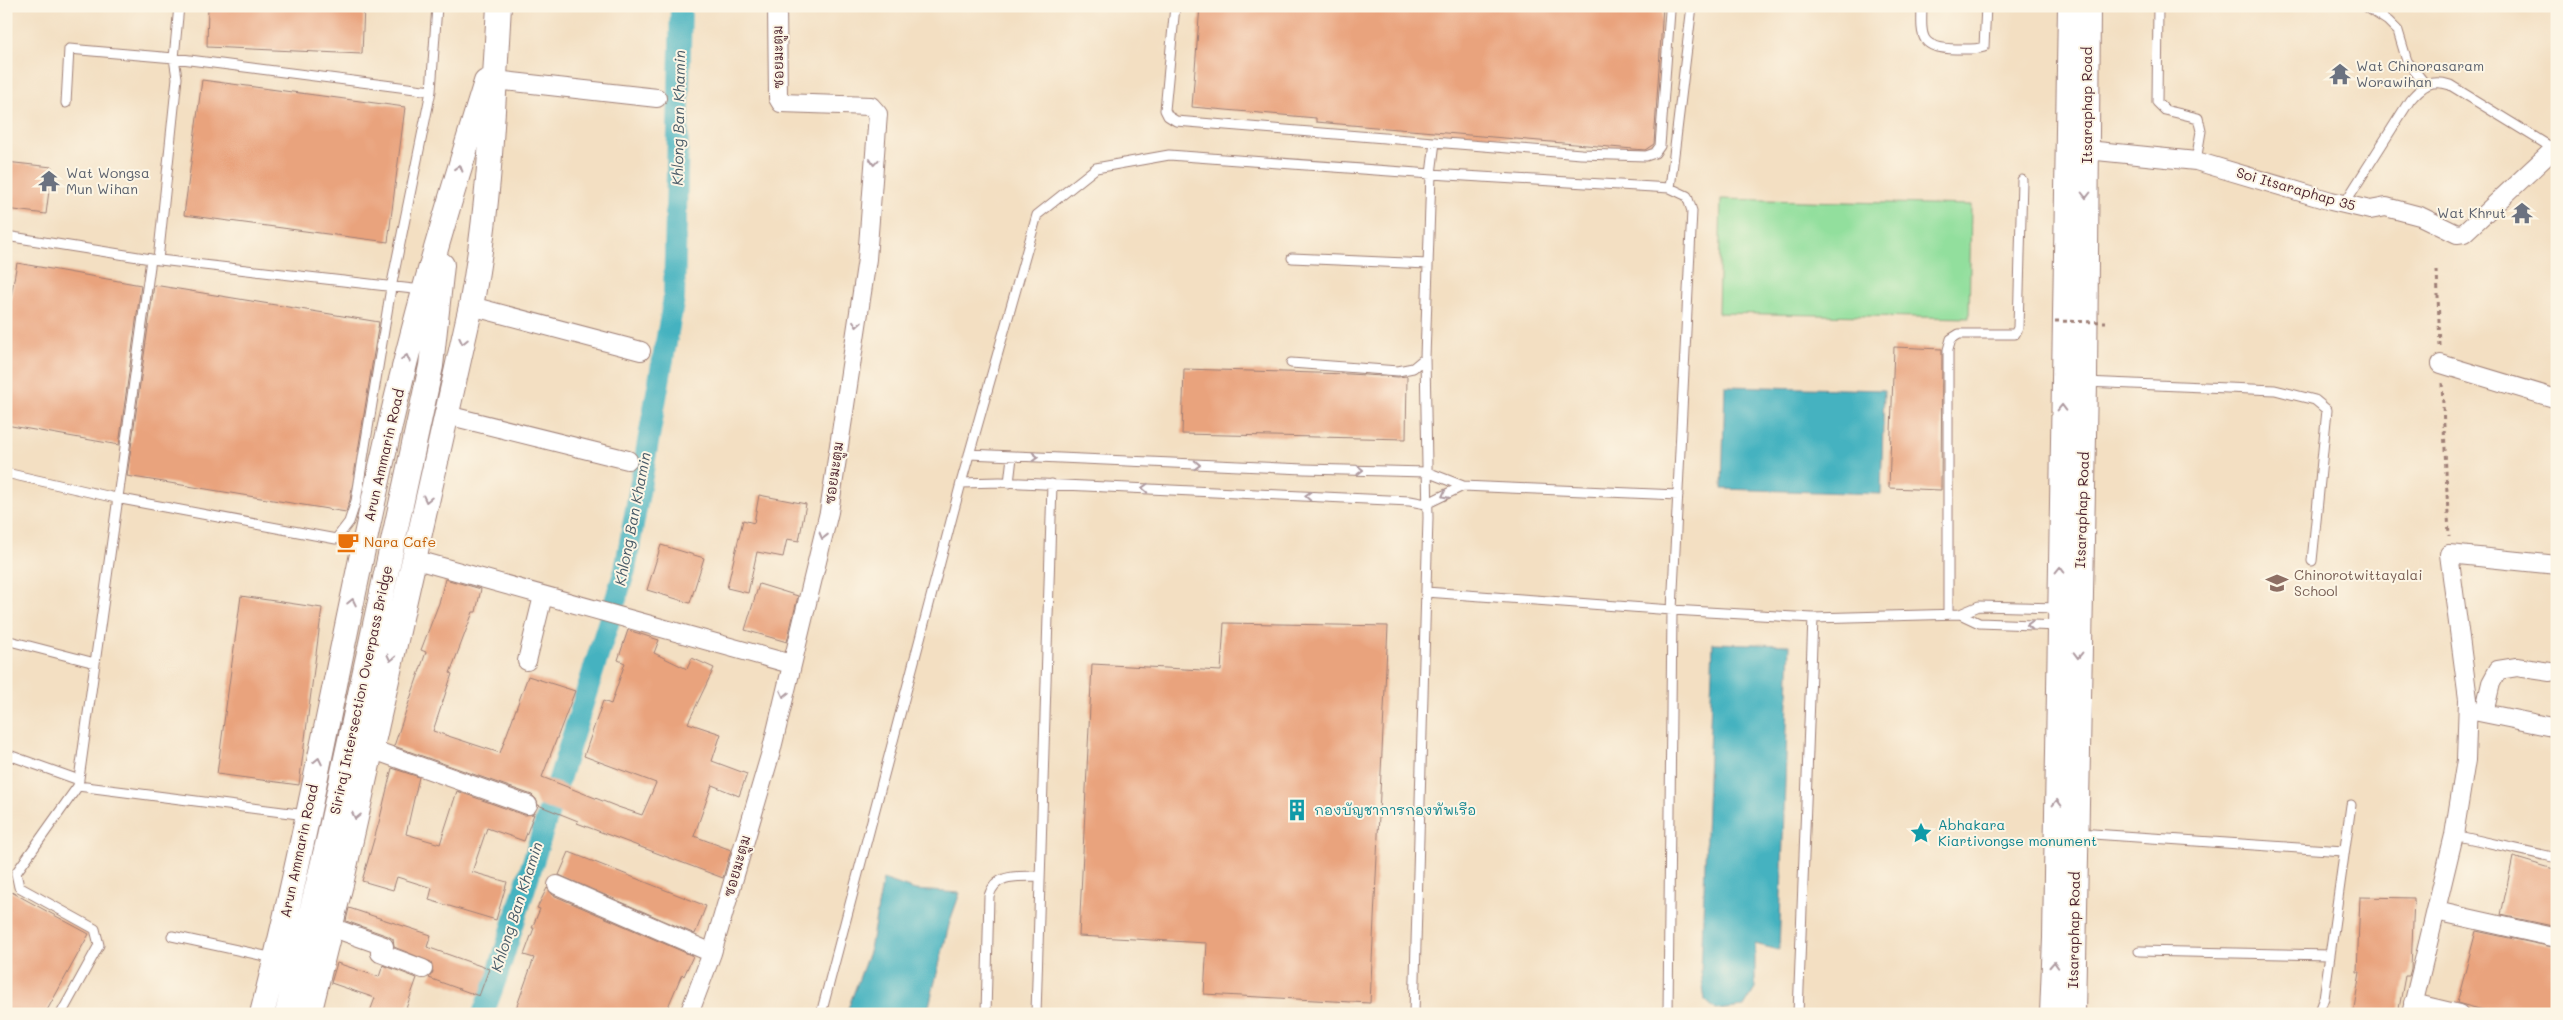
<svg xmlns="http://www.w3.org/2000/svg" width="2563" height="1020" viewBox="0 0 2563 1020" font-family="Mali,'Playpen Sans Thai',sans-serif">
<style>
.green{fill:#92df9d;stroke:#6e7f64}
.water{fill:#45b2c0;stroke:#486876}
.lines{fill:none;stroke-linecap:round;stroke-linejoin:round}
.canal{stroke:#45b2c0;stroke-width:22}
.building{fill:#e9a37d}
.service-casing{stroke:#9e7f76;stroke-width:11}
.minor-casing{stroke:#9e7f76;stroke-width:20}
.secondary-casing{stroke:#9e7f76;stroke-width:26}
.path{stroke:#9e7f76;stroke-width:3;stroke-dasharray:4 4;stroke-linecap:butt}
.service{stroke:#fff;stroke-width:9}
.minor{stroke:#fff;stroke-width:18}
.secondary{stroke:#fff;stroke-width:24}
.path-bridge{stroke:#9e7f76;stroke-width:3;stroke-dasharray:4 4;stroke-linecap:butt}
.oneway{stroke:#ae9aa0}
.labels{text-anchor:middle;stroke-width:4;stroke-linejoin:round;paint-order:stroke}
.street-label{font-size:14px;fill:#4a1f2b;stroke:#fcf5e5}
.worship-label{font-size:14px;fill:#5b616d;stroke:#fcf5e5;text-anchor:start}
.food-label{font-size:14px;fill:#c56008;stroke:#fcf5e5;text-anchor:start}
.education-label{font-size:14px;fill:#785e54;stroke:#fcf5e5;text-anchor:start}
.culture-label{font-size:14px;fill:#0d838f;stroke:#fcf5e5;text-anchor:start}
.water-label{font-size:15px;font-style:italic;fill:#485a67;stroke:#fcf5e5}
</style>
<rect width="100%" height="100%" fill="#fcf5e5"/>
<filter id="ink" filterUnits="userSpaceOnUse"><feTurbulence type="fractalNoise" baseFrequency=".02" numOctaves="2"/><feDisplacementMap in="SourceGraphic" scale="10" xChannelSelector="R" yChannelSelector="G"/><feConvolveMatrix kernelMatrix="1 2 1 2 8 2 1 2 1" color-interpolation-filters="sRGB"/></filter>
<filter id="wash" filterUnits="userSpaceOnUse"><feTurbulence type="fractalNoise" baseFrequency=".0096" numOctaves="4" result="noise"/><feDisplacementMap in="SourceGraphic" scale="20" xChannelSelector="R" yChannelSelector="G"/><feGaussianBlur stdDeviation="1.12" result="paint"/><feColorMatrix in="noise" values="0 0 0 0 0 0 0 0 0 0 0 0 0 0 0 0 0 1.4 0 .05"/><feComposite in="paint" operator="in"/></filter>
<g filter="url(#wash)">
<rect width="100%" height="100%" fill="#f3dfc2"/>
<!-- green -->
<path class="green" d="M1721,199L1971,205L1969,318L1718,313Z"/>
<!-- water -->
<path class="water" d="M1725,386L1884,390L1881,494L1722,489Z
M1713,643L1790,645L1779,950L1755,944V989L1744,1007L1716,1010L1705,1000L1701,972Z
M883,879L915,890L960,893L950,921L927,1014H846L870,949Z"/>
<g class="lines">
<!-- canal -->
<path class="canal" d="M483,1014L498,973L625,570L674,298L681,6"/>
</g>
<g id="blocks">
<!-- building -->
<path class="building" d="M208,6H364L362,54L207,47Z
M1200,6H1663L1654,144L1645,150L1316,122V118L1192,107Z
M202,80L405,107L388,242L184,215Z
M6,162L52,167L46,214L6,209Z
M17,263L141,285L119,445L6,425V324Z
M154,285L379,322L350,500L346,512L127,476Z
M1894,347L1942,349L1941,490L1889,488Z
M1184,369L1349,374L1398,377L1407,376L1406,439L1182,434Z
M759,495L806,504L799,541L787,539L783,557L757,552L748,593L727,588L743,520L754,523Z
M661,545L704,558L690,603L647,590Z
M445,579L481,589L476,612H473L450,673L452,674L433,731L500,753L528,676L575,691L542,777L618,807L642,815L656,783L584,756L603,701L611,704L625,663L618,660L628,630L659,640L654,653L687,669L692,658L714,668L688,723L721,734L712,761L747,774L739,796L712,785L694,836L731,850L723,878L577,823L578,821L538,805L536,799L532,795L394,746L426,652L421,650L439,603Z
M759,584L798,596L787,642L745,630Z
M241,596L322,608L299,785L217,774Z
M1224,623L1388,626L1370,1003L1204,994L1207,943L1079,936L1092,664L1221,671Z
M392,768L419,777L406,834L440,844L457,791L524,815L534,814L524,841L487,828L472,872L507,882L496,920L429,900L432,888L397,877L393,890L362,881L379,822Z
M569,852L706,906L695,934L559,875Z
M2513,857L2557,870V927L2501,915Z
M547,888L553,895L693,956L684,976L682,974L665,1014H514L534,958L524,955L534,928H532L540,909L537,908Z
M6,889L89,934L45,1014H6Z
M2360,897L2414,898L2411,969L2409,976H2405L2398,1014H2353L2360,972H2357Z
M349,908L431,935L427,947L489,969L479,996L429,978L433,972L431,962L394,947L393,939L388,936L346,921Z
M2476,931L2557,948V1014H2498L2457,1003Z
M337,963L379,977L383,965L417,978L404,1014H369L375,998L331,983Z"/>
</g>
</g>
<g filter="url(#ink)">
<use href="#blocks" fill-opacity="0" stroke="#9e7f76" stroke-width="1"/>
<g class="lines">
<!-- service casing -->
<g class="service-casing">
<path id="service" d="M1175,6L1165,110L1168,116L1176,121L1581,154L1646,156L1655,153L1660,146L1670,11L1669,6
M1922,6C1921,38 1920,48 1956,49C1965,49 1975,50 1984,47L1986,6
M2158,6L2157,102L2165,110L2198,118L2201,131L2196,161
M2365,6L2388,21L2398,31L2407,61L2425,84
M66,103L69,49L174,58L431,91
M1670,188L1692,6
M2341,202L2348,198L2410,100C2423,85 2431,79 2450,85L2554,149
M6,236L151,259L422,290
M1292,258L1428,264
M158,260L177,78L174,58L179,6
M1291,363L1398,371L1413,368L1425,358L1431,174L1435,142
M2085,382L2275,390L2315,400L2327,410L2312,561
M969,454L1304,469L1427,472L1463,486L1678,495
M6,473L116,498L336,539L349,522L356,501L391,288L431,91L437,6
M961,483L1000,482L1410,501L1426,504L1463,486
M1009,483L1012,457
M1426,592L1672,610L1813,618L1960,614L1979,606L2060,608
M1948,614V350L1951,339L1959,334H2015L2018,328L2022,180
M1960,614L1979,623L2060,626
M6,640L95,663
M6,754L79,780
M78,786L306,815
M2078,833L2344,851
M2454,835L2557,858
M172,936L274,958
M2139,951L2330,955
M61,1014L99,945L95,929L19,887L16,873L78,786L151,259
M821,1014L961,483L1037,215L1096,168L1169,155L1431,174L1670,188L1687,196L1692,211L1672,610L1668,1014
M986,1014L989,896C996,872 1020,877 1040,876
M1036,1014L1052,484
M1414,1014L1428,518L1425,358
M1798,1014L1813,618
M2318,1014L2324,998L2351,805"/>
</g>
<!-- minor casing -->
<g class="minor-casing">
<path id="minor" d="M495,80L657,98
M2087,150L2196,161L2331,201L2370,210L2386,207L2420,216L2457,234L2464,233L2554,149L2557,151
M471,306L641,351
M2441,364L2557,399
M447,415L628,460
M413,559L791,664
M527,661L543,596
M2474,711L2557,728
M2484,713L2491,683L2498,670L2517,667L2550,672
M371,749L528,805
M557,885L712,953
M2436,911L2557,938
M331,927L384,946L380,953L423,969
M2413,1003L2459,1014
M689,1014L712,953L771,752L829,512L867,259L878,114L871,106L781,103L778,98L777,6
M2411,1014L2454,835L2466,760L2468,699L2449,554L2557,565"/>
</g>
<!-- secondary casing -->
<g class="secondary-casing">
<path id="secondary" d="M262,1014C310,825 343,633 386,444C413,321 449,202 486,82
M287,1014L329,837L431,366L442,265
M309,1014L342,880L471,306C490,207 493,107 499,6
M2052,1014L2055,938L2070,6
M2073,1014L2085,382L2088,6"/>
</g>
<!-- path -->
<path class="path" d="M2437,270L2440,346
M2442,383L2449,536"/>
<!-- service -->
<use href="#service" class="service"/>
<!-- minor -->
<use href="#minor" class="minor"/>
<!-- secondary -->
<use href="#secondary" class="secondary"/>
<!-- path-bridge -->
<path class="path-bridge" d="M2055,321L2106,322"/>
</g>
<!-- one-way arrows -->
<defs><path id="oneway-chevron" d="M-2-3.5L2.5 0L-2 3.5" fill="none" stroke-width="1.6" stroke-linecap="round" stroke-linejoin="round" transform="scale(1.25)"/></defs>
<g class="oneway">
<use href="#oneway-chevron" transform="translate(874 162) rotate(95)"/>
<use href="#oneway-chevron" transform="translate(459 168) rotate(-73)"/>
<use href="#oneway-chevron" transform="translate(2086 195) rotate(90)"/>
<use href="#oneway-chevron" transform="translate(857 324) rotate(99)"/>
<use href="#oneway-chevron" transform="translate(463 341) rotate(103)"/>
<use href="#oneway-chevron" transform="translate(406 358) rotate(-76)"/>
<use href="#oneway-chevron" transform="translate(2062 408) rotate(-89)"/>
<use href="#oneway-chevron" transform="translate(1035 457) rotate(2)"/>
<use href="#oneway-chevron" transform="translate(1197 465) rotate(2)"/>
<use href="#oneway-chevron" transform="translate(1360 470) rotate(1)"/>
<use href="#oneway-chevron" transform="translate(1145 488) rotate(-177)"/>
<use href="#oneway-chevron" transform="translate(1445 495) rotate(153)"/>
<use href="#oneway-chevron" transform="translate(1308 496) rotate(-177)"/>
<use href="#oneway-chevron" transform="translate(427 499) rotate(103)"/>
<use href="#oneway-chevron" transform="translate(823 536) rotate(104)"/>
<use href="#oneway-chevron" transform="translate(2060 570) rotate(-89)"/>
<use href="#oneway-chevron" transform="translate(352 602) rotate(-78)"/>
<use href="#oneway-chevron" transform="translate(2030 625) rotate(-178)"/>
<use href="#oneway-chevron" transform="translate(2078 655) rotate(91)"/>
<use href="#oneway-chevron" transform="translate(391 658) rotate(103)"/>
<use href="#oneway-chevron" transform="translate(784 694) rotate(103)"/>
<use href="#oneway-chevron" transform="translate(318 761) rotate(-78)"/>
<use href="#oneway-chevron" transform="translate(2057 803) rotate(-89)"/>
<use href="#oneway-chevron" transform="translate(356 816) rotate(102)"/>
<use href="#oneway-chevron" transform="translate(2054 965) rotate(-87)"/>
</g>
</g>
<!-- icons -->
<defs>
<g id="temple-bare" transform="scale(1.725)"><path d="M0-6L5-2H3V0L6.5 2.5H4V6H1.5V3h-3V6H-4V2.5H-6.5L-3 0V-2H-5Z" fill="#6b7280" stroke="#fcf5e5" stroke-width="2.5" paint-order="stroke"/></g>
<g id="cafe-bare" transform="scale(1.725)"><path d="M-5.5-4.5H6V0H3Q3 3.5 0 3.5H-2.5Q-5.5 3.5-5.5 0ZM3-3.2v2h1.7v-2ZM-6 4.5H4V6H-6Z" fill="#e8710a" stroke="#fcf5e5" stroke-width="2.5" paint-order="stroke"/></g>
<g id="school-bare" transform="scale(1.725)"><path d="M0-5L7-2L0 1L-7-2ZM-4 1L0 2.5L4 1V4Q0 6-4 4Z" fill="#8d6e63" stroke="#fcf5e5" stroke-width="2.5" paint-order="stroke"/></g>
<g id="building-bare" transform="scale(1.725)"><path d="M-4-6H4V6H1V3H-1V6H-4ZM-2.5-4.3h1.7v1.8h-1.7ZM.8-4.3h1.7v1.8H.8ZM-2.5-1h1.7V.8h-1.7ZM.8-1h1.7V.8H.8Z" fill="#0f9aa8" stroke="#fcf5e5" stroke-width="2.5" paint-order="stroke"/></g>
<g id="sight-bare" transform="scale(1.725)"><path d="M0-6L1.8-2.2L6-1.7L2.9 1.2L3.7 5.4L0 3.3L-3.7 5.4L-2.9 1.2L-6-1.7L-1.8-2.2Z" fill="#0f9aa8" stroke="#fcf5e5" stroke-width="2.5" paint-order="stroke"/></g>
</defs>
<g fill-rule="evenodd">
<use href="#temple-bare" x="2340" y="74"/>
<use href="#temple-bare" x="49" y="181"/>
<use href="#temple-bare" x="2522" y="213"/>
<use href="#cafe-bare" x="348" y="542"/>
<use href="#school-bare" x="2277" y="583"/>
<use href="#building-bare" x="1297" y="810"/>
<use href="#sight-bare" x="1921" y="833"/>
</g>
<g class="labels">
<!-- street labels -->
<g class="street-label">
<text transform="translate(778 57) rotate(-91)" y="5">ซอยมะตูม</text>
<text transform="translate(2087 105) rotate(-90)" y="5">Itsaraphap Road</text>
<text transform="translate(2296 189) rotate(16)" y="5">Soi Itsaraphap 35</text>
<text transform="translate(384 455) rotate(-77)" y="5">Arun Ammarin Road</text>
<text transform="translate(834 473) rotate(-82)" y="5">ซอยมะตูม</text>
<text transform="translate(2082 510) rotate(-88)" y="5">Itsaraphap Road</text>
<text transform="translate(361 690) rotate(-78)" y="5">Siriraj Intersection Overpass Bridge</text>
<text transform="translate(299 851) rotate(-78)" y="5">Arun Ammarin Road</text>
<text transform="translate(737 866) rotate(-74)" y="5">ซอยมะตูม</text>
<text transform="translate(2074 930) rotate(-89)" y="5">Itsaraphap Road</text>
</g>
<!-- worship labels -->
<g class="worship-label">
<text x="2356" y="71">Wat Chinorasaram<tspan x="2356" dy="16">Worawihan</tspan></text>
<text x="66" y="178">Wat Wongsa<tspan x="66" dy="16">Mun Wihan</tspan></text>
<text x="2506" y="218" text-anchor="end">Wat Khrut</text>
</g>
<!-- food labels -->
<g class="food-label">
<text x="364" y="547">Nara Cafe</text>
</g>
<!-- education labels -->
<g class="education-label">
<text x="2294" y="580">Chinorotwittayalai<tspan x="2294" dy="16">School</tspan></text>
</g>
<!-- culture labels -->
<g class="culture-label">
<text x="1314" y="815">กองบัญชาการกองทัพเรือ</text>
<text x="1938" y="830">Abhakara<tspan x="1938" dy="16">Kiartivongse monument</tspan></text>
</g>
<!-- water labels -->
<g class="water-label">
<text transform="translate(679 118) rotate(-89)" y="5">Khlong Ban Khamin</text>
<text transform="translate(633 519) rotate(-79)" y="5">Khlong Ban Khamin</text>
<text transform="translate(517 907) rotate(-72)" y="5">Khlong Ban Khamin</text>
</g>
</g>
<!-- margin -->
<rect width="2563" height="1020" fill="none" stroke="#fcf5e5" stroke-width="25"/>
</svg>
